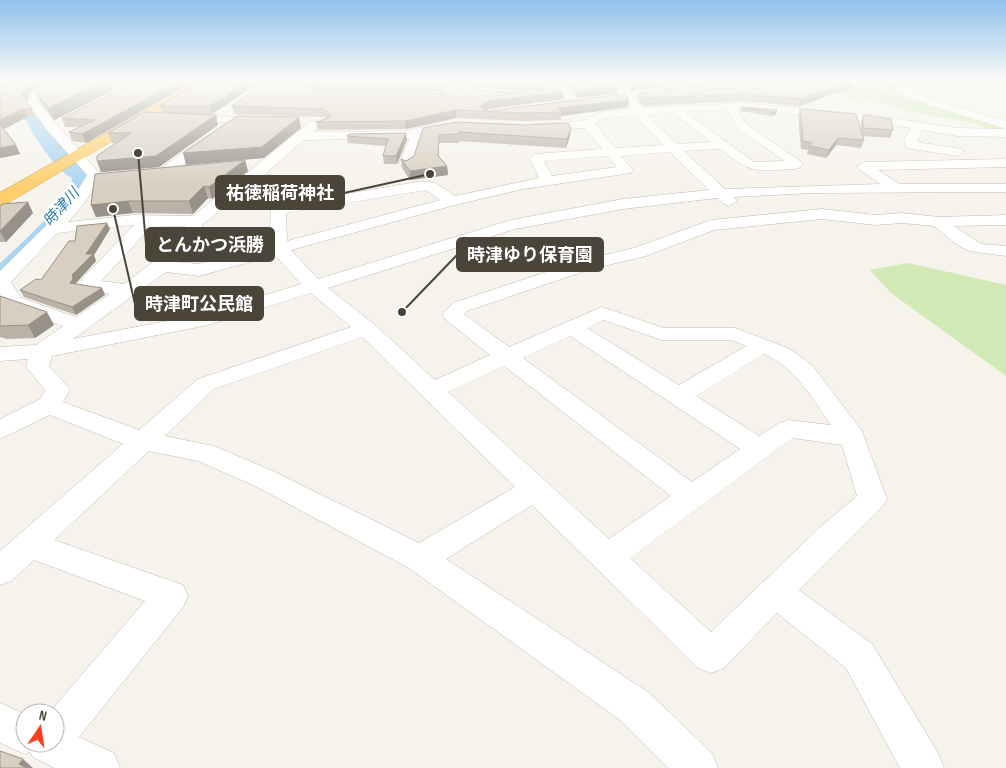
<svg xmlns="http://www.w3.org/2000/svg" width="1006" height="768" viewBox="0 0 1006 768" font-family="'Sofia Sans Condensed','Noto Sans JP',sans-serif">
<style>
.green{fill:#d2eab5}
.water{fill:#a9d4f2}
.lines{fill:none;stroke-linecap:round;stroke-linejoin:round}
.minor-casing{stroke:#c2bbae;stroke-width:1}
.highway-casing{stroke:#e0a43c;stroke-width:1}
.minor{fill:#fff;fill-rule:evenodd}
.highway{fill:#ffcf6e;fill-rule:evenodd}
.wall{fill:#bab2a6}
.shaded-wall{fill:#979187}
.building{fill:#d8cfc1;stroke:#979187}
.labels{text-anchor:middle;stroke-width:5;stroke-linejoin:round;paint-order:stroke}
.far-water-label{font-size:15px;font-style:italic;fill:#2e7ab2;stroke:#fff}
.leader{fill:none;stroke:#4b4439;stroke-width:2}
.callout-dot{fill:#4b4439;stroke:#fff;stroke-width:2}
.callout{fill:#4b4439;stroke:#4b4439;stroke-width:2}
.callout-label{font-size:18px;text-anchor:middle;font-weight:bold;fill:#fff}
</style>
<rect width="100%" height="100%" fill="#f6f3ec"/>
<!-- green -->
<path class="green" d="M834,82L900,91L922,101L981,119L1006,129L991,130L971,123L911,112L873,101L856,102L813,88Z
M908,263L1006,285V376L891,293L870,270Z"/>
<!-- water -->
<path class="water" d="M35,81L19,95L31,97L28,103L37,117L89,176L82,190L0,280V263C17,248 72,198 72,178C50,167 26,121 13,99L25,86Z"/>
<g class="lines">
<!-- minor casing -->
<g class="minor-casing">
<path id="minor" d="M57,81H71L45,94L37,102L101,175L160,169L206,136H214L216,139L169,176L98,184L81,207L68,222L133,215L193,216L310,122L314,121L320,125L313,132L406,131L452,120L458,124L456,126L422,135L413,164L406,168L399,164L410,138L304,140L265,174L283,177L285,180L286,204L423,181L435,183L455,196L539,178L530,159L535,154L602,149L584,128L538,131L534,130V124L583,121L602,112L631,109L611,81H621L642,108L741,103L872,115L957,128L1006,129V137L957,136L922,130L917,142L962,149L964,152L957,156L906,148L904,140L911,128L872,121L737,109L746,124L803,163L799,168L794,169C753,171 753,174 720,149L684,151L725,189L880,184L859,169L857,166L864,162L1006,159V167L878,170L899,184H1006V192L812,193L734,197L737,201L729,206L724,204L717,198L623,209L515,229L328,288L374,324L435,380L490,355L445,319L442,315L453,303L579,261L634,248L711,220L822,209L876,215L902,213L939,217L1006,215V225L954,226L981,244L1006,246V256L969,251L956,244L934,226L902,223L876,225L822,219L714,230L646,256L591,269L467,311L464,314L509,347L602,307L664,328H735L790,349L812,365L862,431L887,499L882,507L799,590L872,644L938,753L944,768H900L846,668L777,613L724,668L711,673L698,668L532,505L446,559L648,692L712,753L718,768H668L620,720L409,568L253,485L198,461L149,451L54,540L183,585L188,596L183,607L79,737L114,753L120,768H55L33,757L30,752L25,754L0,743V703L25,714V743H55V713H49L145,601L34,560L11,581L0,585V551L123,444L50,415L0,439V419L40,399L45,390L26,367L28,359L0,361V347L36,345L63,326L7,306L0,295V271L71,201L87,175L47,130L27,102L33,92ZM726,109L738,129L785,161L754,162L685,112ZM673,113L711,142L677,144L647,115ZM636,116L663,145L615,148L595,124L605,118ZM670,152L709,190L623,199L511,220L318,279L291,250L455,205L523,189L631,173L633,170L621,156ZM608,156L617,167L552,176L544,161ZM256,182L271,183L270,245L199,264L177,262L203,224ZM426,190L440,200L287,241L286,213ZM134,225L77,284L80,288L110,294L76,317L21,298L11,282L57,233ZM185,226L169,250L124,284L101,281L151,227ZM275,255L301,284L204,314L73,339L166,272L199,276ZM311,293L351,327L198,379L139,430L63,402L70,389L49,366L52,356L208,325ZM603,320L662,340H732L746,346L679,385L587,328ZM570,336L740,449L692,482L523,358ZM362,337L515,487L419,543L273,471L214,446L165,436L214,389ZM764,354C796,368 812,398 831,425L788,420L779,423L759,436L696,396ZM504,366L671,496L609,539L448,392ZM793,438L842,445L857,496L819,528L711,632L630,558Z
M77,81L135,84L140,87L135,90L81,86L78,85Z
M326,81H337L290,124H282V120Z
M421,81C429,81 488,90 491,93C481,102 432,89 421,81Z
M555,81H565L578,104L577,106H569Z
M836,81H860L874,86L869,89Z
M903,81H913L908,88L937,101L1006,121V129L914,100L904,95L898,88Z
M186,115L263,118L269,121L263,124L182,120L180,118Z"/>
</g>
<!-- highway casing -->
<g class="highway-casing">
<path id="highway" d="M199,81H213L6,204L0,205V193Z"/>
</g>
<!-- minor -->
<use href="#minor" class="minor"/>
<!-- highway -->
<use href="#highway" class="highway"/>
</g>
<!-- wall -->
<path class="wall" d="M18,81L114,90L54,120L40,102L35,91L38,88L32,90L26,100L32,109L35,117H27L4,129L16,145L20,154L0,158V89Z
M138,81H195L86,143L72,141L69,132L79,127H65L62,118Z
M201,81H262L212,114H189L216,115L218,125L159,167L101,172L97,161L116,143H112L108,133L162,113L160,106Z
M267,81H436L446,85V92L318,89L316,91L451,94H538L540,93L538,92L458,86L444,81H557L563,99L488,109L486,110L488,111L629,100L628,107L561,116V120L525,121L456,118L406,129L318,130L316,122L327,119L325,117L234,114L232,106Z
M567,81H615L617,85V93L577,98Z
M624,81H704L631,91Z
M865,81H899L896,89L876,86Z
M853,87L799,106L741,101L643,106L638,100L639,93Z
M741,107L777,110L776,114L771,116L740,111Z
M800,109L861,131V122L863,115L893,130L890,138L862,136L864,140L861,148L836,145L826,158L807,154L808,150L801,149L798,116Z
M423,128L570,136L566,148L459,141V143H439V156L447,166L448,175L410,180L402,168L401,159L406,161L414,156Z
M347,136L407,140L397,164H384L383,156L386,146L348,143Z
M245,160L248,171L212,199L208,198L193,214L133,213L96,217L91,205Z
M0,206L33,213L6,242H0Z
M107,223L110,229L94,255L96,261L76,283V284L102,288L105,295L76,315L24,297L20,290L41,280L75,241Z
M0,296L54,325L35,338L7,339L0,337Z"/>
<!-- shaded-wall -->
<path class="shaded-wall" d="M0,81H14L0,87Z
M33,81H52L32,90L25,101L22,94L29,83Z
M106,81H111L114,90L54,120L48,108Z
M180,81H195L86,143L82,134Z
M249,81H262L212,114L210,106Z
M650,81H704L631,91L632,84Z
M851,81H855L853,87L799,106L801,99Z
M317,82L318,89L311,93L310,86Z
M617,85V93L577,98L578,91Z
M563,92V99L488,109L485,111L480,107L488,101Z
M629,100L628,107L561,116V112L558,108Z
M23,109L27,117L2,130L0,125V120Z
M456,110V118L406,129L405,121Z
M777,110L776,114L771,116L772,112Z
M216,115L218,125L159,167L101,172L97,161Z
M299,117L301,128L264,158L186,165L183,153Z
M571,128L570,136L566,148L567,139Z
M406,133L407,140L397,164L396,156Z
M838,138L836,145L826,158L829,150Z
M16,145L20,154L0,158V148Z
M245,160L248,171L212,199L209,187Z
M447,166L448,175L410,180V171Z
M204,186L208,198L193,214L189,201Z
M128,201L133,213L96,217L91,205Z
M28,202L33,213L6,242L0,231Z
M107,223L110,229L94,255L96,261L76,283L77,287L70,283L72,275Z
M102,288L105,295L76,315L72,307Z
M47,312L54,325L35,338L28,325Z
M23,759L33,768H24L19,764Z"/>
<!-- building -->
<path class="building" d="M18,81H33L29,83L22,94L32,109H23L0,120V89Z
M49,81H106L48,108L35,91L41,85Z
M138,81H180L82,134L69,132L95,120L62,118Z
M201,81H249L210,106H160Z
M267,81H436L446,85L317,82L310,86L313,90L451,94L457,89L538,94L545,90L538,85L491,81H557L563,92L488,101L480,107L488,111L625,94L629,100L558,108L561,112L525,113L456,110L405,121L316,122L329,118L332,115L324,109L232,106Z
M572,81H615L617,85L578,91Z
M630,81H650L632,84Z
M729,81H851L801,99L743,94L644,98L639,93Z
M741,107L777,110L772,112Z
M800,109L856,114L864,140L838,138L829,150L809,146L812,143L803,141Z
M144,112L216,115L156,156L97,161V156L131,133H108Z
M863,115L891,119L893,130L863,128Z
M237,116L299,117L262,147L183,153Z
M456,122L525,125L568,123L571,128L567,139L459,132V134L439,135L438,156L447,166L410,171L401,159L406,161L414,156L423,128Z
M0,124L16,145L0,148Z
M406,133L396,156H383L388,139L347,136L349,134Z
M245,160L209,187L204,186L189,201H128L91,205L95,174Z
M28,202L0,231V206L2,204Z
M107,223L86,254H93L72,275L73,279L70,283L102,288L72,307L20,290L36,279L41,280L69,241H75L77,226Z
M0,296L47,312L28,325L0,326Z
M0,751L23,759L19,764L27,768H0Z"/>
<!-- sky -->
<linearGradient id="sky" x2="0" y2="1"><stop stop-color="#8fc1ec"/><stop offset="0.43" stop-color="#fbfaf6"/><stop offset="1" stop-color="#fbfaf6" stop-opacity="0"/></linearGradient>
<rect width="1006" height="189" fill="url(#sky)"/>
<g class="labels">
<!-- far-water labels -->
<g class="far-water-label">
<text transform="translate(61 207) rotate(-48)" y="5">時津川</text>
</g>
</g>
<!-- callouts -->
<path class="leader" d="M430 174L344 193M138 153L146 244M402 312L457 255M113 209L135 304"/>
<g class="callout-dot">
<circle cx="430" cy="174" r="5"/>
<circle cx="138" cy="153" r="5"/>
<circle cx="402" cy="312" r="5"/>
<circle cx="113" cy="209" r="5"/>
</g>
<g class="callout">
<rect x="216" y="176" width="128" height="33" rx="5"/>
<rect x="146" y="228" width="128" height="33" rx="5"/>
<rect x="457" y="238" width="146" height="33" rx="5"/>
<rect x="135" y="287" width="128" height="33" rx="5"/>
</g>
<g class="callout-label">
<text x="280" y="199">祐徳稲荷神社</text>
<text x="210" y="251">とんかつ浜勝</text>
<text x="530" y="261">時津ゆり保育園</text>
<text x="199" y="310">時津町公民館</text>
</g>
<!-- north arrow -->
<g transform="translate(40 728) rotate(13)"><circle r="24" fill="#ffffff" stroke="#b7b4b0"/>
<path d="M0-4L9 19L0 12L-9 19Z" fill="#fc3f1d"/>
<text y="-8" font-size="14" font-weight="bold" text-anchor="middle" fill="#4b4439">N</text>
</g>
</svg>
